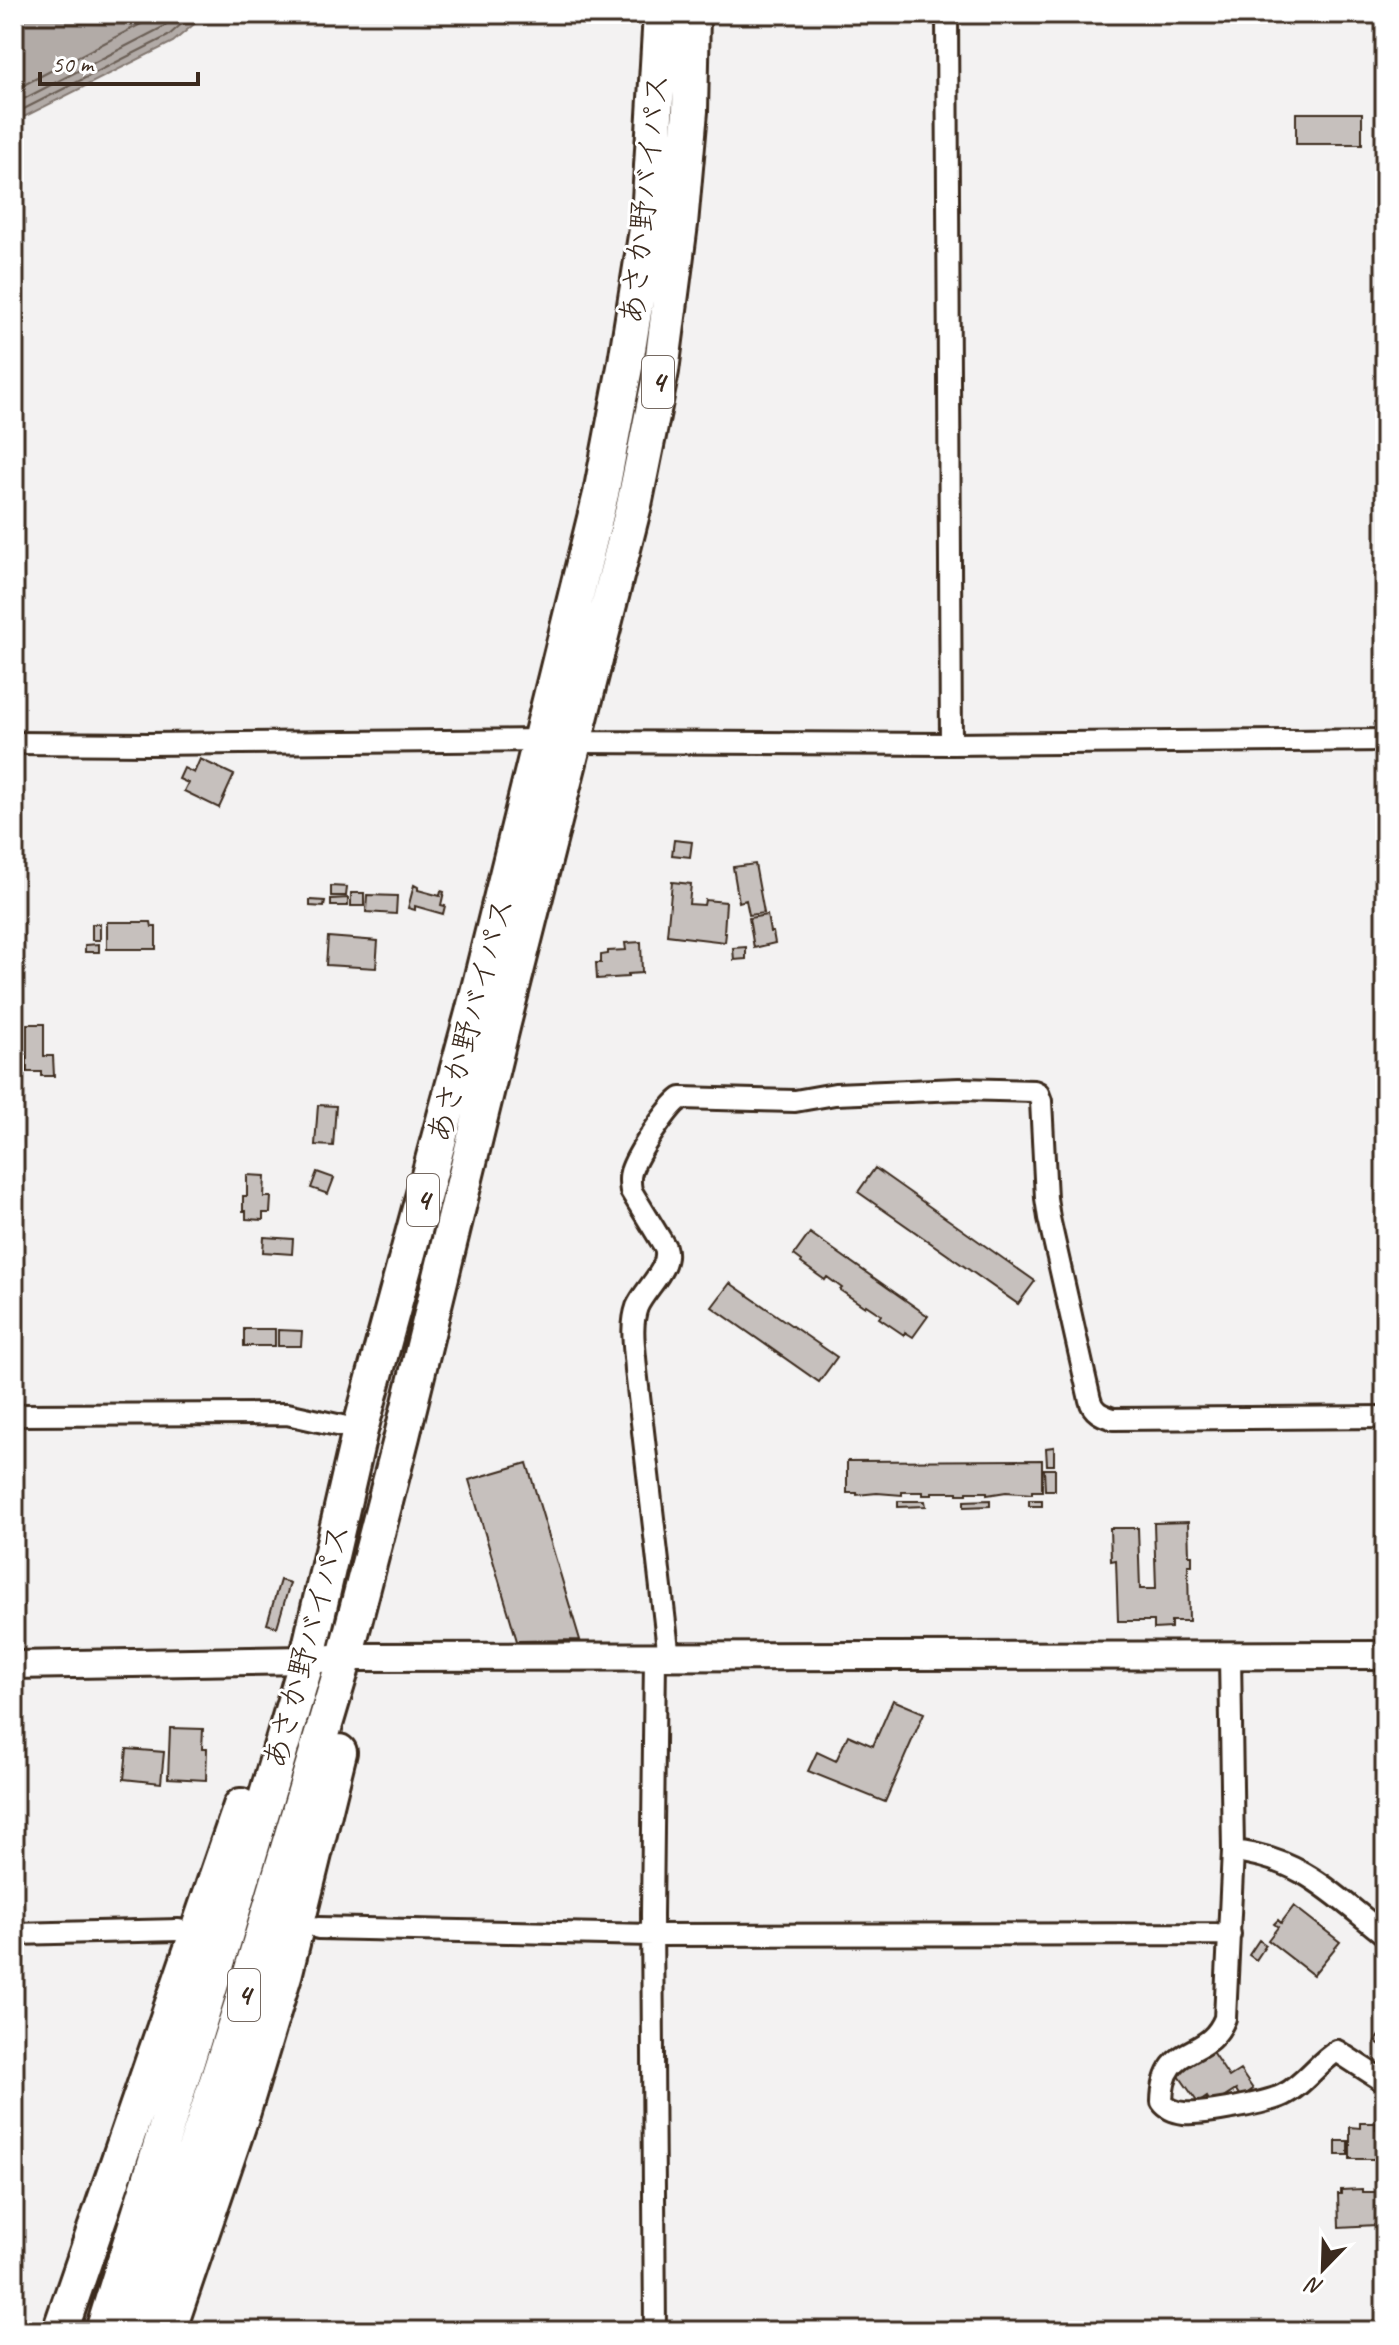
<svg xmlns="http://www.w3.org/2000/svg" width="1399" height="2345" viewBox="0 0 1399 2345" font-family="Caveat,'Klee One',sans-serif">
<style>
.water{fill:#b2aba7;stroke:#827770;stroke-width:2}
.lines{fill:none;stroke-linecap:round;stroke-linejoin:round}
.shore{stroke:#6b5e55;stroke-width:2}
.building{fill:#c6c0bd;stroke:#3b2a1e;stroke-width:2}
.minor-casing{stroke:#3b2a1e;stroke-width:26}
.tertiary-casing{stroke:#3b2a1e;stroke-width:32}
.trunk-casing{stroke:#3b2a1e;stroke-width:40}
.minor{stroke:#fff;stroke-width:20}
.tertiary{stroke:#fff;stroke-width:26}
.trunk{stroke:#fff;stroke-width:34}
.labels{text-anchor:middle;stroke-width:6;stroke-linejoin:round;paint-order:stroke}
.shield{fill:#fff;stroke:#766a62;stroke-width:2}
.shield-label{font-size:30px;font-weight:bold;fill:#3b2a1e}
.street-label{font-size:32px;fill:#3b2a1e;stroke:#fff}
</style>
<rect width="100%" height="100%" fill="#f3f2f2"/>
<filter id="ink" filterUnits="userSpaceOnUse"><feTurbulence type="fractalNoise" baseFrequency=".0125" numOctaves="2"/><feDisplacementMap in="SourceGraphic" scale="16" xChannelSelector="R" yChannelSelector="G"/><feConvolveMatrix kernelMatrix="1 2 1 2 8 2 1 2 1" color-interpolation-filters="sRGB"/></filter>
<g filter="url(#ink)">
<!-- water -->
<path class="water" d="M25,14H206L173,42L14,122V19Z"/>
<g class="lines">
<!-- shore -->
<path class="shore" d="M14,90L160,14
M14,104L163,27L178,14
M14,114L168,36L193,14"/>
</g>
<!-- building -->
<path class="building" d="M1296,113H1362V144H1296Z
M200,759L234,775L219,808L184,791L188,783L179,779L184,768L194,773Z
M674,840L692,842L690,857L672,855Z
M755,864L764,913L749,915L746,900L739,902L733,867Z
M672,882L691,884L689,904L704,905L705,900L726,902L724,933H726L725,942L667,935Z
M414,885L418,887V890L440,896L441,891L444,892L441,905L445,906L443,914L415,906V910L408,908Z
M331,886L347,887L346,896H331Z
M351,893H364V906H351Z
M367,895L397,896L396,914L366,912Z
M348,898V906H331V899Z
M310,900L325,901L324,907L310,906Z
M767,915L770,932H773L775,943L754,948L749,918Z
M107,922H151L152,927H156V949H107Z
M92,924H100V940H92Z
M328,937L378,941L376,968L326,965Z
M641,942L642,973L628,974V977L597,979L596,963H601V955L608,954V951L626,950L625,943Z
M99,944V952H85V945Z
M746,947V959L734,960L733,948Z
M27,1024H44V1056H53L54,1076H41V1072H27Z
M318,1105L336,1106L333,1146L315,1145Z
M875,1168L1035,1281L1018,1304L858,1192Z
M317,1172L334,1178L328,1194L311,1188Z
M247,1175L265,1176L264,1197H271L270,1213H263V1220L246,1219V1211H243V1196H247Z
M810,1233L928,1316L913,1337L905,1332L904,1335L879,1318L881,1315L866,1305L865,1307L840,1290L842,1288L827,1277L825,1280L801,1263L802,1261L794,1255Z
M264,1237L293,1239L292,1254L263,1252Z
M730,1283L837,1357L819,1382L712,1307Z
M244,1329H275V1346H244Z
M278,1330L302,1331L301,1346H278Z
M1054,1447V1465H1047L1046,1448Z
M1042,1460V1491H1032V1494L1006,1492L987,1495V1492H967V1494H957V1492H932V1495H923V1492H902V1495L877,1493L857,1495V1493H847V1461Z
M527,1463L580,1640L517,1641L469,1480Z
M1044,1469H1055V1490H1045Z
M990,1500V1506L964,1507V1501Z
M1029,1500H1042V1506H1029Z
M898,1501H925L926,1506L898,1507Z
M1188,1522L1189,1555H1192V1565H1188L1189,1621H1171V1628L1154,1629V1621H1118L1116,1560L1111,1561L1110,1528H1138L1140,1589H1156L1154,1523Z
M280,1580L290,1583L277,1627L267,1624Z
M893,1700L924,1713L885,1802L808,1771L817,1752L836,1761L848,1735L873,1746Z
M170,1728L203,1729L202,1749H207L206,1780L168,1778Z
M127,1749L164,1752L161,1783L124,1779Z
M1294,1906L1340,1942L1313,1975L1268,1940L1278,1927L1274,1924L1278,1920L1281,1923Z
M1259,1940L1266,1945L1256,1960L1249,1955Z
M1385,2027V2048L1375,2041Z
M1211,2050L1229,2077L1240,2070L1253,2089L1241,2098L1236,2090L1212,2105L1207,2097L1198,2103L1177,2073Z
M1360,2123H1376V2129H1385V2159H1350V2127L1360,2128Z
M1336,2141H1348V2155H1336Z
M1362,2189V2192H1377L1379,2214L1376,2215V2225L1339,2227L1338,2194H1341V2190Z
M1385,2253V2269L1377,2262Z"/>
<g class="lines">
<!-- minor casing -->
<g class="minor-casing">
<path id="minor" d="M947,14L951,744
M14,743L149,744L541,740L574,742L951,744L1385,740
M14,1415L287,1414L360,1430
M655,1657L652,1915L655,2331
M1230,1657L1233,1851L1225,2018C1208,2062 1163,2040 1162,2102C1167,2109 1175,2112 1184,2113C1202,2115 1267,2103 1283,2095C1304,2085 1317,2063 1337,2051L1385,2082
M669,1658L636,1370C635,1350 630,1327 637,1307C645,1288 672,1268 665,1247L631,1191C630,1185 629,1178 631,1172C636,1155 668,1107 681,1098L795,1101L835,1094L959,1089L1034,1091L1038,1093L1041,1101L1046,1198L1049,1218L1090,1400C1093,1412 1102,1415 1113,1419L1385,1417
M1233,1851C1301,1858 1334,1895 1385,1935
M318,1928L652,1935L1230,1934
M14,1934L179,1930"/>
</g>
<!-- tertiary casing -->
<g class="tertiary-casing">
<path id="tertiary" d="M14,1665L307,1660L345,1657L1385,1655"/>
</g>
<!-- trunk casing -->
<g class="trunk-casing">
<path id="trunk" d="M60,2331L241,1806
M103,2331L210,1987L307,1660L360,1430L473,1013L601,494L626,362L649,217L661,14
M137,2331L242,2003L345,1657L402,1436L503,1023L634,505L661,371L680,224L690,111L692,14
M168,2331L243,2111L285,1972L339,1752"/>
</g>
<!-- minor -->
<use href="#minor" class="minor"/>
<!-- tertiary -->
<use href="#tertiary" class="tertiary"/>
<!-- trunk -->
<use href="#trunk" class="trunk"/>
</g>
</g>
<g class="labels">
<!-- shield labels -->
<g class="shield">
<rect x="642" y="356" width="32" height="52" rx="6"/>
<rect x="407" y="1174" width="32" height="52" rx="6"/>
<rect x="228" y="1969" width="32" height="52" rx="6"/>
</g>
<g class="shield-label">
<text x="658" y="392">4</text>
<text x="423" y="1210">4</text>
<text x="244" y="2005">4</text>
</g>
<!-- street labels -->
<g class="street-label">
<text transform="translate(644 199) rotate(-84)" y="11">あさか野バイパス</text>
<text transform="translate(470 1020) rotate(-75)" y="11">あさか野バイパス</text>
<text transform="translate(306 1646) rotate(-75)" y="11">あさか野バイパス</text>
</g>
</g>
<!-- margin -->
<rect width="1399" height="2345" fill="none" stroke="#fff" stroke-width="48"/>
<rect x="24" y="24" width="1351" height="2297" fill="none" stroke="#3b2a1e" stroke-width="3" filter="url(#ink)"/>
<!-- north arrow -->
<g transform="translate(1323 2269) rotate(203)" stroke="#ffffff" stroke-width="6" paint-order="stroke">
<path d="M0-6L14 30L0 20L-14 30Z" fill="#3b2a1e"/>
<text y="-12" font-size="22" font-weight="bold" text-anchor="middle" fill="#3b2a1e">N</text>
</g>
<!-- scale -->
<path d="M40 72v12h158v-12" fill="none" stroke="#3b2a1e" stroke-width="4"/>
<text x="52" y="72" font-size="24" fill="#3b2a1e" stroke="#ffffff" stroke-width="6" paint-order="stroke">50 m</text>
</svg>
